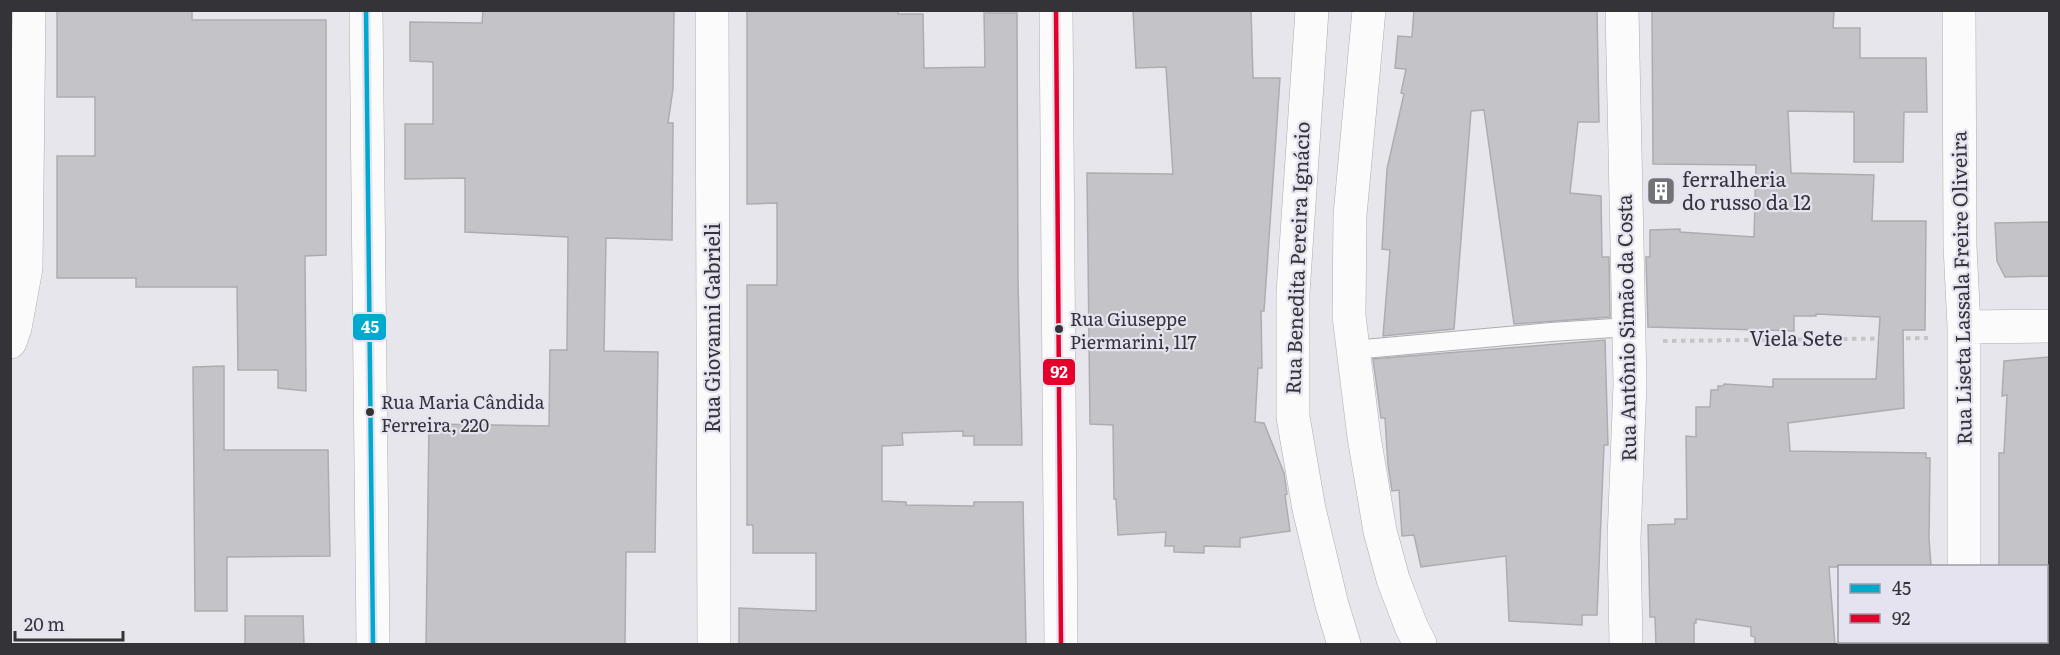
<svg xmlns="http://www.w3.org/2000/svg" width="2060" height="655" viewBox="0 0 2060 655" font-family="Literata,serif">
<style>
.building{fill:#c4c4c8;stroke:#acacb1;stroke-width:1.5}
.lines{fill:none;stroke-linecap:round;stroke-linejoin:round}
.service-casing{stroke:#adadb1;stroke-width:20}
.minor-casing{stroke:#adadb1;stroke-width:34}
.path{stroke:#c5c4c8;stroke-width:4;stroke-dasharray:4.5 4.5;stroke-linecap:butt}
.service{stroke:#fbfbfc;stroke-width:18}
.minor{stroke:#fbfbfc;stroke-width:33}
.bus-1-casing{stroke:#e4e3ef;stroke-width:9}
.bus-2-casing{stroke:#e4e3ef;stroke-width:9}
.bus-1{stroke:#00a9ce;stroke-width:4.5}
.bus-2{stroke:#e4002b;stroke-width:4.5}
.bus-dot{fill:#343438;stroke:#e4e3ef;stroke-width:2}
.labels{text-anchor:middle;stroke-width:4.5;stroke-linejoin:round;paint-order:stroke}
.bus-label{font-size:18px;fill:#343438;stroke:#e4e3ef;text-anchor:start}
.poi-label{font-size:20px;fill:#343438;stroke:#e4e3ef;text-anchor:start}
.street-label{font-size:20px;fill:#343438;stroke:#e4e3ef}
.line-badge{stroke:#e4e3ef;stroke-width:2}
.badge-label{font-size:16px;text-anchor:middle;font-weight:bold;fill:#fff}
</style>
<rect width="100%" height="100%" fill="#e6e6ec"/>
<!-- building -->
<path class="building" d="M57,10H192V20H326V255L305,256L306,391L278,388V370H238L237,287H136V278H57V156H95V97H57Z
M483,10H674L673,89L668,123H673L672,240L606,238L604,351L658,352L655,552H626L625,645H426L429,424L549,426L550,350H567L568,237L465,232V178L405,179V124H433V62L410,61V22L482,23Z
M747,10H898V14H923L924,68L985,67L984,13H1017L1018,282L1022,445H974V436H963V431L902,433L903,445L882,446V501L906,502V505L974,506V502H1023L1026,645H739V608L816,611V553H753V525H747V285H777V203L747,204Z
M1133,10H1251L1253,78H1280L1264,311H1261L1262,368H1258L1255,422L1264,423L1284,473L1287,494L1285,495L1290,531L1240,538V547L1204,546V553L1174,552V546H1165L1166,532L1118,535L1116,499H1114L1113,425L1090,424L1087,173L1173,174L1166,67L1136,68Z
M1414,10H1597L1599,122H1578L1570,193L1601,196L1602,257H1609L1610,317L1514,324L1484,110L1471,111L1454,329L1383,336L1390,250L1382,249L1387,169L1404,94L1401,93L1406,69L1395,68L1398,36L1412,37Z
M1652,10H1834L1833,28H1860V58H1926L1927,112H1904L1903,162H1854V112L1788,111L1791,173L1874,175L1872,221H1926L1925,330H1903L1904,408L1788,423L1790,451L1926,453V458H1930L1929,539L1931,566L1829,567L1835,645H1755V637L1751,636V627L1696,619V623H1694V645H1656L1655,617H1650L1648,525L1675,524V519H1687L1686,436L1696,437V407H1710L1711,390H1718V386H1723L1724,384L1773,387V379H1876L1880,317L1816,314V316H1794V331L1648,327L1646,257H1650V230L1680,229V232L1754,237L1756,165L1653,164Z
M2049,222V276L2005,277L1997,261L1995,223Z
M1605,340L1608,445H1604L1597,615H1582V625L1509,621L1506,556L1421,567L1414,535L1402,536L1399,490L1392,491L1388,465L1385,418H1381L1373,359Z
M2049,357V567H1999V453H2004L2007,395L2002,396L2004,361Z
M224,366V450H328L330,556L227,557V611H195L193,367Z
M245,616H303L304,645H245Z"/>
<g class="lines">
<!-- service casing -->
<g class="service-casing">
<path id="service" d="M1353,350L1551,332L1629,327"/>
</g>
<!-- minor casing -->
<g class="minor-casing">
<path id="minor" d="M366,10L373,644
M712,10L714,644
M1056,10L1061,644
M1312,10L1293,293V417L1309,509L1332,605L1344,644
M1369,10L1350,215L1349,316L1364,437L1380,531L1393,579L1411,626L1420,644
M1622,10L1630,384L1624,539L1626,644
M1959,10L1960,246L1964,327V566
M1964,327L2050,326
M10,342L15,328L26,268L29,10
M1965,642L1966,644"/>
</g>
<!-- path -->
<path class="path" d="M1663,341L1928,338"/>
<!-- service -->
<use href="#service" class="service"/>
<!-- minor -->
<use href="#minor" class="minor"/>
<!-- bus-1 casing -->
<g class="bus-1-casing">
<path id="bus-1" d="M366,10L373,644"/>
</g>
<!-- bus-2 casing -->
<g class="bus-2-casing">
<path id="bus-2" d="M1056,10L1061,644"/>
</g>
<!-- bus-1 -->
<use href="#bus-1" class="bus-1"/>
<!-- bus-2 -->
<use href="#bus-2" class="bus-2"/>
</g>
<!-- icons -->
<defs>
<g id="building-square" transform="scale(1.5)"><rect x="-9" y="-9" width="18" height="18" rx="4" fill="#727277" stroke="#e4e3ef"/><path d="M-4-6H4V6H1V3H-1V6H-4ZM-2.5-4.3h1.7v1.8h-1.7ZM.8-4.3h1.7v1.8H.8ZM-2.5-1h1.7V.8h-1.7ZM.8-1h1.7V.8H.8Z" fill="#fff"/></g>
</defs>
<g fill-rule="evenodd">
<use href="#building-square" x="1661" y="191"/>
</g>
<!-- markers -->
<g class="bus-dot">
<circle cx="1059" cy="329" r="5"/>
<circle cx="370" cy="412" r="5"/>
</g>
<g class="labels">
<!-- bus labels -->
<g class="bus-label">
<text x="1070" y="326">Rua Giuseppe<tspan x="1070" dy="23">Piermarini, 117</tspan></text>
<text x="381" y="409">Rua Maria Cândida<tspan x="381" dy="23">Ferreira, 220</tspan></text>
</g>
<!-- poi labels -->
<g class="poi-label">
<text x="1682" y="187">ferralheria<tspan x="1682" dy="23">do russo da 12</tspan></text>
</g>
<!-- street labels -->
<g class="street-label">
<text transform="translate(1298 258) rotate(-88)" y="7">Rua Benedita Pereira Ignácio</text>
<text transform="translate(1962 288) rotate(-91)" y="7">Rua Liseta Lassala Freire Oliveira</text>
<text transform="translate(713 328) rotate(-90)" y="7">Rua Giovanni Gabrieli</text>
<text transform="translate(1627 328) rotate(-91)" y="7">Rua Antônio Simão da Costa</text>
<text x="1796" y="346">Viela Sete</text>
</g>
</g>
<g class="line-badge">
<rect x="352" y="313" width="35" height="28" rx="6" fill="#00a9ce"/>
<rect x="1042" y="358" width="34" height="28" rx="6" fill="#e4002b"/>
</g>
<g class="badge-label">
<text x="370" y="333">45</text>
<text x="1059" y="378">92</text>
</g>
<!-- border -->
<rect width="2060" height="655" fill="none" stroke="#343438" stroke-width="24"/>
<!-- legend -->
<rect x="1838" y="565" width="210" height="78" fill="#e4e3ef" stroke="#9e9da6" stroke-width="1.5"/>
<rect x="1850" y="584" width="30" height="9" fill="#00a9ce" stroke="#9e9da6" stroke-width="1.5"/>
<text x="1892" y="595" font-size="18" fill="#343438">45</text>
<rect x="1850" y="614" width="30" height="9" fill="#e4002b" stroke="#9e9da6" stroke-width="1.5"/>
<text x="1892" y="625" font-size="18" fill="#343438">92</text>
<!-- scale -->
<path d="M15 631v9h108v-9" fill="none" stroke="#343438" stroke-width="3"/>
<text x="24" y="631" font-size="18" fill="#343438" stroke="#e4e3ef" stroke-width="4.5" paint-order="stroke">20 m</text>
</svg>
